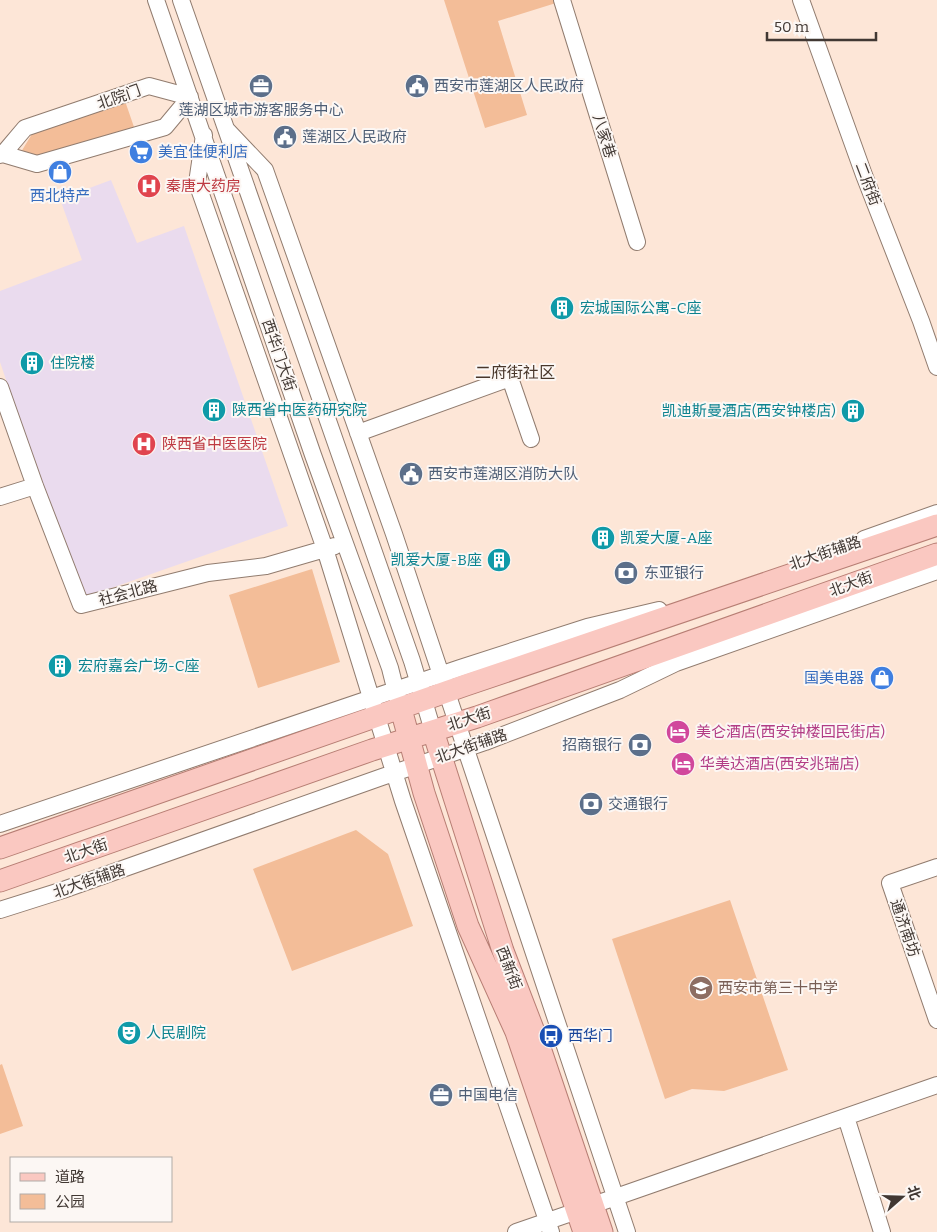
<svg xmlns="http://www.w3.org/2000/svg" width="937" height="1232" viewBox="0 0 937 1232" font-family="Bitter,'Noto Sans SC',serif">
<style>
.medical{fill:#eadbee}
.green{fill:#f3bd98}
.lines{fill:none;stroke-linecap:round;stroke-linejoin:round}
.minor-casing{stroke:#917c6f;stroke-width:18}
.major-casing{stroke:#b77e74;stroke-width:23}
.minor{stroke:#fff;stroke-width:16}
.major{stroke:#fac8c1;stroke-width:21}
.labels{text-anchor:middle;stroke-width:4;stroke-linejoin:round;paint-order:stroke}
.service-label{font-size:15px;fill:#4e5e75;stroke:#fcf7f4;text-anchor:start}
.street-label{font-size:15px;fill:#413833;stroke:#fcf7f4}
.shop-label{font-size:15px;fill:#366cbe;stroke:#fcf7f4;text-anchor:start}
.health-label{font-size:15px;fill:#be3a42;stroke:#fcf7f4;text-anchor:start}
.culture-label{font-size:15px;fill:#0d838f;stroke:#fcf7f4;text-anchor:start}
.hotel-label{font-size:15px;fill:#b23c85;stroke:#fcf7f4;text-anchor:start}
.education-label{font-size:15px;fill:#785e54;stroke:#fcf7f4;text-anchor:start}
.transit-label{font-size:15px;fill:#164399;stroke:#fcf7f4;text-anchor:start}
.neighbourhood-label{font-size:16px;fill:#49372b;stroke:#fcf7f4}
</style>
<rect width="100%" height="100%" fill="#fde6d7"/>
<!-- medical -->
<path class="medical" d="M111,180L137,243L184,226L288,526L80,599L0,362V291L82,260L60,199Z"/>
<!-- green -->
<path class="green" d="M444,0H555L556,3L498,21L527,115L485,128Z
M125,101L134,127L41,158L21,152L32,134Z
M312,569L340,662L258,688L229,595Z
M356,830L388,854L413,926L292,971L253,869Z
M730,900L788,1070L724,1091L692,1089L665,1099L612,939Z
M2,1064L23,1126L0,1134V1065Z"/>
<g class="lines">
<!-- minor casing -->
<g class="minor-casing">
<path id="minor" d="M156,0L313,455L390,668L398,700
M181,0L412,661L433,731
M562,0L637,242
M801,0L864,175L921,321L937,367
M226,129L265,170L394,534L627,1232
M204,135L197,183L325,549L403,801L551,1232
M0,155L3,154L37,164L165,127L190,97L149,86L25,128L3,154
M0,387L35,486L81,605L208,573L266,566L335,546
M358,433L510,378L531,439
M0,497L35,486
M864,539L937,513
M0,824L460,668L587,627L659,610
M937,867L890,883L937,1020
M0,910L63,890L382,777L485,742L620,690L676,663L937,571
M846,1117L882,1232
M593,1205L937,1085
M516,1232L577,1211"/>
</g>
<!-- major casing -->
<g class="major-casing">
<path id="major" d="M401,709L424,793L468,926L516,1032L584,1232
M433,731L503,951L538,1042L602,1232
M0,848L466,685L937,525
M0,881L372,750L477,717L937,554"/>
</g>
<!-- minor -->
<use href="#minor" class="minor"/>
<!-- major -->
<use href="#major" class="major"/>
</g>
<!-- icons -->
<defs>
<g id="office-disc" transform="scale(1.25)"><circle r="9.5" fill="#5c6f8a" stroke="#fcf7f4"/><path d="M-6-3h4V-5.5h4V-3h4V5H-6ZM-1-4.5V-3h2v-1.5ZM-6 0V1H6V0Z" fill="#fff"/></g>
<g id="civic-disc" transform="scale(1.25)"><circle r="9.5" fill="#5c6f8a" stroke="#fcf7f4"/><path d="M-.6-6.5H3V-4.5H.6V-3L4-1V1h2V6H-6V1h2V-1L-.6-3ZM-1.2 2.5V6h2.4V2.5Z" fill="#fff"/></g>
<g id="supermarket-disc" transform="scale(1.25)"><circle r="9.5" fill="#3f7fe0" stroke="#fcf7f4"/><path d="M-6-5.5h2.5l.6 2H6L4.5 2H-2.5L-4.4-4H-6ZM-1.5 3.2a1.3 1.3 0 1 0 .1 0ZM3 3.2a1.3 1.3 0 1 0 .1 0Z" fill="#fff"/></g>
<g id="shop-disc" transform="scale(1.25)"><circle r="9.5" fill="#3f7fe0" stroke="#fcf7f4"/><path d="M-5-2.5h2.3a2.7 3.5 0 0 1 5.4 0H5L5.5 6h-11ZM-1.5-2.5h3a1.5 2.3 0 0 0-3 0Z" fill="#fff"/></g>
<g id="hospital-disc" transform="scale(1.25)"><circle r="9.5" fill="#e0444e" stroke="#fcf7f4"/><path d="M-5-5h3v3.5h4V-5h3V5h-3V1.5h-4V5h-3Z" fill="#fff"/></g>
<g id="building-disc" transform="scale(1.25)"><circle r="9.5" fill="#0f9aa8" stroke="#fcf7f4"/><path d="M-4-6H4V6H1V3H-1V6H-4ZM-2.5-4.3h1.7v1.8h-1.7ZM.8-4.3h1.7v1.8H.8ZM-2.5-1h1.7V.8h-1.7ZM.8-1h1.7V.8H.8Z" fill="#fff"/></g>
<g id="bank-disc" transform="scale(1.25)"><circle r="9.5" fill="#5c6f8a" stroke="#fcf7f4"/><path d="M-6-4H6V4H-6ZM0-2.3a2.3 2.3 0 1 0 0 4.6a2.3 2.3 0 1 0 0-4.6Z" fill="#fff"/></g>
<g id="hotel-disc" transform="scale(1.25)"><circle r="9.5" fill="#d1479c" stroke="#fcf7f4"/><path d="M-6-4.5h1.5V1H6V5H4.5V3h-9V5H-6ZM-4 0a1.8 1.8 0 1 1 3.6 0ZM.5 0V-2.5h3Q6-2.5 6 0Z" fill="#fff"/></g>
<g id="school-disc" transform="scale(1.25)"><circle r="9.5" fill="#8d6e63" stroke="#fcf7f4"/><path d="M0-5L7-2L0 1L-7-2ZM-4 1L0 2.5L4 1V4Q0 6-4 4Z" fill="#fff"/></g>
<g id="theatre-disc" transform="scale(1.25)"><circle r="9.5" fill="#0f9aa8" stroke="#fcf7f4"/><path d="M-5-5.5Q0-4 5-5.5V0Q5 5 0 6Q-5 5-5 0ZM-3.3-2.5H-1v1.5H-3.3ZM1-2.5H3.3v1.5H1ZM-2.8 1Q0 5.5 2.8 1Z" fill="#fff"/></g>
<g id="bus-disc" transform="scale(1.25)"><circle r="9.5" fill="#1a4fb4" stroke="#fcf7f4"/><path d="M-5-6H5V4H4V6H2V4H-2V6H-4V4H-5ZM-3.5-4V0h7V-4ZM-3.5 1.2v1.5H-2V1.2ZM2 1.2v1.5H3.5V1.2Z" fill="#fff"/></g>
</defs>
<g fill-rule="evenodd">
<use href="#office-disc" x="261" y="86"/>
<use href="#civic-disc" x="417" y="86"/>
<use href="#civic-disc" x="285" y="137"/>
<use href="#supermarket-disc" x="141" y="152"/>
<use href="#shop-disc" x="60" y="172"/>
<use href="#hospital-disc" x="149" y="186"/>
<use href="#building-disc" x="562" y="308"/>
<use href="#building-disc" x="32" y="363"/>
<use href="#building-disc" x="214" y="410"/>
<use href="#building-disc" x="853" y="411"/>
<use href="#hospital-disc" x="144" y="444"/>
<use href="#civic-disc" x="411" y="474"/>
<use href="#building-disc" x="603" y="538"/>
<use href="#building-disc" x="499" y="560"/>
<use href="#bank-disc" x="626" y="573"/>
<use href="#building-disc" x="60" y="666"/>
<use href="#shop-disc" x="882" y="678"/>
<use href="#hotel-disc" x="678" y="732"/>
<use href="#bank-disc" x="640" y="745"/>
<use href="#hotel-disc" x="683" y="764"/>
<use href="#bank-disc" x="591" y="804"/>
<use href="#school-disc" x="701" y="988"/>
<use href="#theatre-disc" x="129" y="1033"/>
<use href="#bus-disc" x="551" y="1036"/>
<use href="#office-disc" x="441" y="1095"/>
</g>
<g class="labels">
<!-- service labels -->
<g class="service-label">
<text x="434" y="91">西安市莲湖区人民政府</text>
<text x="261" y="115" text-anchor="middle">莲湖区城市游客服务中心</text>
<text x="302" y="142">莲湖区人民政府</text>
<text x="428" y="479">西安市莲湖区消防大队</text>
<text x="644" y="578">东亚银行</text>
<text x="622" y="750" text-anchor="end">招商银行</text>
<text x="608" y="809">交通银行</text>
<text x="458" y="1100">中国电信</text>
</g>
<!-- street labels -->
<g class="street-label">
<text transform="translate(119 97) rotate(-19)" y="5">北院门</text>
<text transform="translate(604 136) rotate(73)" y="5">八家巷</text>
<text transform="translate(868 184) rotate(69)" y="5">二府街</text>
<text transform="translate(279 355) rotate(71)" y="5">西华门大街</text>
<text transform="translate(825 553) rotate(-19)" y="5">北大街辅路</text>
<text transform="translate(851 584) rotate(-20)" y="5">北大街</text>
<text transform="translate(128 593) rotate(-15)" y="5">社会北路</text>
<text transform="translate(469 719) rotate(-18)" y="5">北大街</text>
<text transform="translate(471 746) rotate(-19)" y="5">北大街辅路</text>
<text transform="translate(86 851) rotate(-19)" y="5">北大街</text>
<text transform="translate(89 881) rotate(-19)" y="5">北大街辅路</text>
<text transform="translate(905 928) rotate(71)" y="5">通济南坊</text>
<text transform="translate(509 968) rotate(69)" y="5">西新街</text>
</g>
<!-- shop labels -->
<g class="shop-label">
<text x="158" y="157">美宜佳便利店</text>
<text x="60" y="201" text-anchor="middle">西北特产</text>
<text x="864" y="683" text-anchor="end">国美电器</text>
</g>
<!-- health labels -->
<g class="health-label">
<text x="166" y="191">秦唐大药房</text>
<text x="162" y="449">陕西省中医医院</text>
</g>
<!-- culture labels -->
<g class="culture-label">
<text x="580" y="313">宏城国际公寓-C座</text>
<text x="50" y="368">住院楼</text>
<text x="232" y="415">陕西省中医药研究院</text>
<text x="836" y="416" text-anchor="end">凯迪斯曼酒店(西安钟楼店)</text>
<text x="620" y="543">凯爱大厦-A座</text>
<text x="482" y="565" text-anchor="end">凯爱大厦-B座</text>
<text x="78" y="671">宏府嘉会广场-C座</text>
<text x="146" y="1038">人民剧院</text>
</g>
<!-- hotel labels -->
<g class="hotel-label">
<text x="696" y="737">美仑酒店(西安钟楼回民街店)</text>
<text x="700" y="769">华美达酒店(西安兆瑞店)</text>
</g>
<!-- education labels -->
<g class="education-label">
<text x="718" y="993">西安市第三十中学</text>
</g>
<!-- transit labels -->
<g class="transit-label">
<text x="568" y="1041">西华门</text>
</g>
<!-- neighbourhood labels -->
<g class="neighbourhood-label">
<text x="515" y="378">二府街社区</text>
</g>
</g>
<!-- legend -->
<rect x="10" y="1157" width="162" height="65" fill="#fcf7f4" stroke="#b1aba7"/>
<rect x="20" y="1173" width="25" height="8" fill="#fac8c1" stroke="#b1aba7"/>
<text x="55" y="1182" font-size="15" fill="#413833">道路</text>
<rect x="20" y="1194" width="25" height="15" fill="#f3bd98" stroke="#b1aba7"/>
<text x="55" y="1207" font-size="15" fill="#413833">公园</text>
<!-- north arrow -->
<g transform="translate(902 1197) rotate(70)" stroke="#fcf7f4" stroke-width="4" paint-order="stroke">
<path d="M0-4L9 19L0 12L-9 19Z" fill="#413833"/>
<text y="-8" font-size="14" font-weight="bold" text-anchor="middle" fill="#413833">北</text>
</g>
<!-- scale -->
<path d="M767 32v8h109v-8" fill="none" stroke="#413833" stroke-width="2.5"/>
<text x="774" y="32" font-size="15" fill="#413833" stroke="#fcf7f4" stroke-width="4" paint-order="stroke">50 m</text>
</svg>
